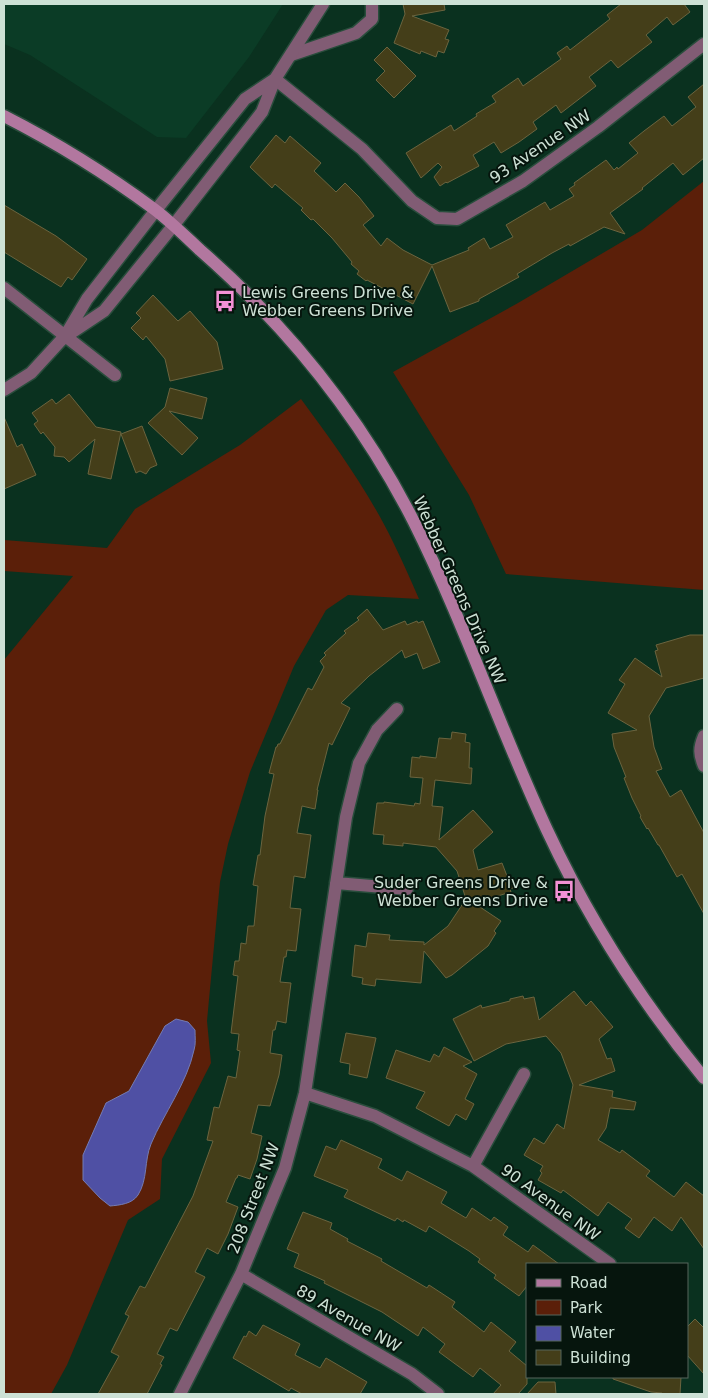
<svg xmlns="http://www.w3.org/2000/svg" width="708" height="1398" viewBox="0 0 708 1398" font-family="'DejaVu Sans',sans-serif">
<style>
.built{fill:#0b3c26}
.green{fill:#5b1f09}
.water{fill:#4f50a4;stroke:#757cb3}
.building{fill:#443e19;stroke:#6b643f}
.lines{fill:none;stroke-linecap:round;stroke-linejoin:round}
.minor-casing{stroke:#294d3c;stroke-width:15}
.tertiary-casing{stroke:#294d3c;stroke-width:15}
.secondary-casing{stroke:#294d3c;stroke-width:15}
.minor{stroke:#815c74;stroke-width:12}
.tertiary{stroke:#815c74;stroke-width:12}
.secondary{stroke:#b2779f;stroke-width:12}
.labels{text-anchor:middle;stroke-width:4;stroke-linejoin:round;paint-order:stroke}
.street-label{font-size:16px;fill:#cde1d5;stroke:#06150d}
.poi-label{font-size:16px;fill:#cde1d5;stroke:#06150d;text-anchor:start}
</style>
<rect width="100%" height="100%" fill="#0a311f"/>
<!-- built -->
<path class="built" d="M4,4H283L249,57L186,138L157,137L30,55L4,44Z"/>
<!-- green -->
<path class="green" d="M704,181V590L506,574L469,495L393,372L518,303L642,230Z
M301,399C335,445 369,492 394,544C403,562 411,581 419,599L348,595L326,610L294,666L250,772L228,844L220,882L207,1021L211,1063L162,1159L160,1199L128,1220L67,1365L51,1394H4V660L73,576L4,571V540L107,548L135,509L240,445Z"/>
<!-- water -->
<path class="water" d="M176,1019L188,1022L195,1030C195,1037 196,1044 194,1050C187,1083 164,1113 151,1144C144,1161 148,1179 138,1195C132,1204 120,1205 110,1206L100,1198L83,1180V1155L106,1103L129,1091L165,1026Z"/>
<!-- building -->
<path class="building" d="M403,4H444L445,10L412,16L449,30L445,39L449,40L444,53L438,51L436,57L421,51L420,54L394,43L405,14Z
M621,4H684L690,12L673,25L667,17L646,35L652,42L618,68L611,60L589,77L596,86L561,113L556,105L533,122L537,129L519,142L501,153L494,142L473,155L479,166L447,183L446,182L440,186L434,177L442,167L438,163L421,178L406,153L451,125L454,131L477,116L476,114L496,102L492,96L518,78L523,86L561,59L557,53L567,46L570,50L610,19L607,15Z
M387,47L416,76L394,98L376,80L385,71L374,60Z
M704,84V158L683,175L673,163L642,188L643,189L610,213L625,234L604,227L570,246L569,244L552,253L517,274L519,277L479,299V301L450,312L432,266L413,304L367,280L366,281L357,274L359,271L351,264L352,262L332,238L313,219L311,220L301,210L303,208L275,184L272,188L250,167L276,135L285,143L290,136L321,163L314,171L336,192L345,183L359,197L374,216L363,225L381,246L387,238L403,250L432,265L469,250L468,248L484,238L490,249L513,237L506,225L545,202L550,210L574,196L569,189L575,185L574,183L606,160L614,170L617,167L618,169L638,153L629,143L644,131L664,116L672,126L696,107L688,97Z
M4,205L56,236L87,259L72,280L68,277L61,287L4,252Z
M153,295L178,321L190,311L217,342L223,369L170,381L165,359L146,336L143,340L131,328L141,318L136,313Z
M170,388L207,398L202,419L169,411L198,438L182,455L148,423L165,407Z
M69,394L96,427L121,432L111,479L88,474L95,439L69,462L64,457L54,456L55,447L43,432L41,434L34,424L38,421L32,413L52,399L56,404Z
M4,417L17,447L22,444L36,475L4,489Z
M142,426L157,465L150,468L146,474L140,471L136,473L121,434Z
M367,609L383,630L405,621L407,625L417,621L418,623L423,621L440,662L423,669L417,653L405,658L402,650L369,676L341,703L350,708L332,745L329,743L317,790H318L315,809L302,806L297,833L311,835L305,878L294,876L290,908L301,909L296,951L287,950L286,957H284L280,982L291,983L288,1006L286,1023L277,1021L275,1030H273L270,1053L282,1055L279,1075L270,1106L258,1105L251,1133L262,1136L257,1159L250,1179L238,1175L237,1178H236L226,1202L238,1207L228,1234L218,1254L207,1248L195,1272L205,1277L177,1331L170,1328L157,1354L164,1357L160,1364L162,1365L147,1394H98L119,1356L111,1352L129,1316L125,1314L140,1286L145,1288L193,1196L213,1141L207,1140L214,1107L219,1108L228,1076L236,1078L240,1051L237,1050L239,1034L231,1033L238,976L233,975L235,961H239L241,943L246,944L248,926H254L258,886L253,885L258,855H260L265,816L274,774L269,773L276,747H277L278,744H280L308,688L312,690L324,667L320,661L326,655L324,653L346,633L344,631L359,620L357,618Z
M690,635H704V678L666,688L649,716L654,747L662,769L656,771L670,797L681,790L704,833V914L682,874L677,877L659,845H658L648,828L647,829L640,817L641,816L632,798L624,778L626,777L614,747L612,734L637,730L608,713L625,684L619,680L635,658L662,677L655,651L658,650L656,645Z
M452,732L466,734L465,742L470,743L469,768H472L471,784L435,780L432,806L443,807L439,840L473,810L493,832L473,850L478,870L502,863L507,876H509L513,888L510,889L511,892L474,903L501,921L494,931L496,933L488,946L452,975L446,978L424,951L421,983L376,979L375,986L362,984L363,978L352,976L355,945L366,947L368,933L390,935L389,940L424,942V945L448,926L466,899L457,871L436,847L403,843V846L383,844L384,835L373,834L377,803H384V802L414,806L415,803L420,804L423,778L410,777L412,757L420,758V756L436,758L439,738L451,739Z
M574,991L586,1006L591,1001L613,1027L599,1039L607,1059L611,1058L615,1071L579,1085L613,1091L612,1097L636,1102L634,1110L610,1108L606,1128L598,1140L620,1153L622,1150L650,1171L646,1176L674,1197L686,1182L704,1196V1249L681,1217L672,1231L654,1217L639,1238L625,1228L632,1219L608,1202L598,1216L563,1190L561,1193L538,1180L542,1173L540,1171L543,1166L524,1155L534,1138L544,1144L557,1124L564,1129L573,1085L561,1053L546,1036L506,1044L474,1061L453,1019L481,1005L482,1008L510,1001V999L523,996L524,999L534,997L539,1020Z
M346,1033L376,1038L367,1078L349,1074L350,1064L340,1062Z
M444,1047L472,1062L463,1066L477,1074L465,1099L474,1104L466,1120L456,1114L449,1126L416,1108L425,1092L386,1078L396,1050L430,1062L434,1054L439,1057Z
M341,1140L382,1159L378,1168L402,1181L407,1171L447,1192L441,1203L466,1218L472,1208L491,1221L494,1217L508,1227L503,1235L528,1252L533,1245L559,1264H527V1286L519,1296L494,1278L496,1275L478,1262L480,1259L469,1251L429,1226L426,1232L404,1220L403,1222L397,1218L395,1221L344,1197L348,1190L314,1176L326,1146L336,1150Z
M303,1212L332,1223L330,1229L348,1239L347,1241L382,1259L381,1261L427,1288L429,1285L455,1302L452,1307L484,1332L491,1322L516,1342L509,1351L527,1366V1384L518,1394H493L501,1385L480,1368L473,1377L439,1352L445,1344L423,1327L418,1336L382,1312L324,1283L325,1281L294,1267L299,1254L287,1249Z
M695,1319L704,1328V1374L687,1355V1327Z
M263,1325L300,1344L295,1355L320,1368L326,1358L367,1382L360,1394H302L291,1388L289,1391L233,1358L244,1336L246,1337L249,1331L256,1336Z
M613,1377H681L680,1394H662V1393L651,1392L613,1379Z
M538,1382H555L556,1394H527Z"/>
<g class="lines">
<!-- minor casing -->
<g class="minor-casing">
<path id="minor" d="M291,55L356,33L372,19V4
M275,79L362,149L412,201L437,218L457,219L523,181L598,127L704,44
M4,288L115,375
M68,335L104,311L173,226
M4,390L31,373L65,336L87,299L156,210
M704,736C699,748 699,754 704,766
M336,883L407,889
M305,1093L375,1116L473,1166L610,1264
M473,1166L524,1074
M241,1274L412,1374L438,1394
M180,1394L241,1274L285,1168L305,1093L346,817L359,763L377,730L397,709"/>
</g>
<!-- tertiary casing -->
<g class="tertiary-casing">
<path id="tertiary" d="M156,210L245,99L275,79
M173,226L262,112L275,79L323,4"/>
</g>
<!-- secondary casing -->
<g class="secondary-casing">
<path id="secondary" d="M4,116C55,142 108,175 154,209C170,221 185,236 200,250C287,326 361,418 414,522C464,622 500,729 547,830C588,918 643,1004 704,1078"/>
</g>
<!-- minor -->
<use href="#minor" class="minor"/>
<!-- tertiary -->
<use href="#tertiary" class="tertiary"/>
<!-- secondary -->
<use href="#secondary" class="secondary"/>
</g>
<!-- icons -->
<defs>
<g id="bus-bare" transform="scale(1.725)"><path d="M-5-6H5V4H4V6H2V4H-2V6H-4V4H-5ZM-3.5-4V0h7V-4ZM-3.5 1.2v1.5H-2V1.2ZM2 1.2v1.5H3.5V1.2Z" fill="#f391d5" stroke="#06150d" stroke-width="2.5" paint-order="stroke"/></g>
</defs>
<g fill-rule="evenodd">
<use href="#bus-bare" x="225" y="301"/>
<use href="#bus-bare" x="564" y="891"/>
</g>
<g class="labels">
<!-- street labels -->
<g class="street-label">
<text transform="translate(540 146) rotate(-34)" y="6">93 Avenue NW</text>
<text transform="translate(460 590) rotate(66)" y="6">Webber Greens Drive NW</text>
<text transform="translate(253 1198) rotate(-69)" y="6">208 Street NW</text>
<text transform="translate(551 1202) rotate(36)" y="6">90 Avenue NW</text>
<text transform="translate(349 1318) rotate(30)" y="6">89 Avenue NW</text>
</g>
<!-- poi labels -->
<g class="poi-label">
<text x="242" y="298">Lewis Greens Drive &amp;<tspan x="242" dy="18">Webber Greens Drive</tspan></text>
<text x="548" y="888" text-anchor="end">Suder Greens Drive &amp;<tspan x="548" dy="18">Webber Greens Drive</tspan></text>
</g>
</g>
<!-- border -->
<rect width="708" height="1398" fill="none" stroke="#cde1d5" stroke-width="10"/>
<!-- legend -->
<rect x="526" y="1263" width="162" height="115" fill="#06150d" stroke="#56675d"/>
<rect x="536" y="1279" width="25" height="8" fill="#b2779f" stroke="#56675d"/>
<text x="570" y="1288" font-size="15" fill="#cde1d5">Road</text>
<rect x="536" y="1300" width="25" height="15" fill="#5b1f09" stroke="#56675d"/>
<text x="570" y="1313" font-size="15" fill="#cde1d5">Park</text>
<rect x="536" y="1326" width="25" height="15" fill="#4f50a4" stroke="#56675d"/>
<text x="570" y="1338" font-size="15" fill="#cde1d5">Water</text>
<rect x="536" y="1350" width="25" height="15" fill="#443e19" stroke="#56675d"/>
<text x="570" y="1363" font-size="15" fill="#cde1d5">Building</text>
</svg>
